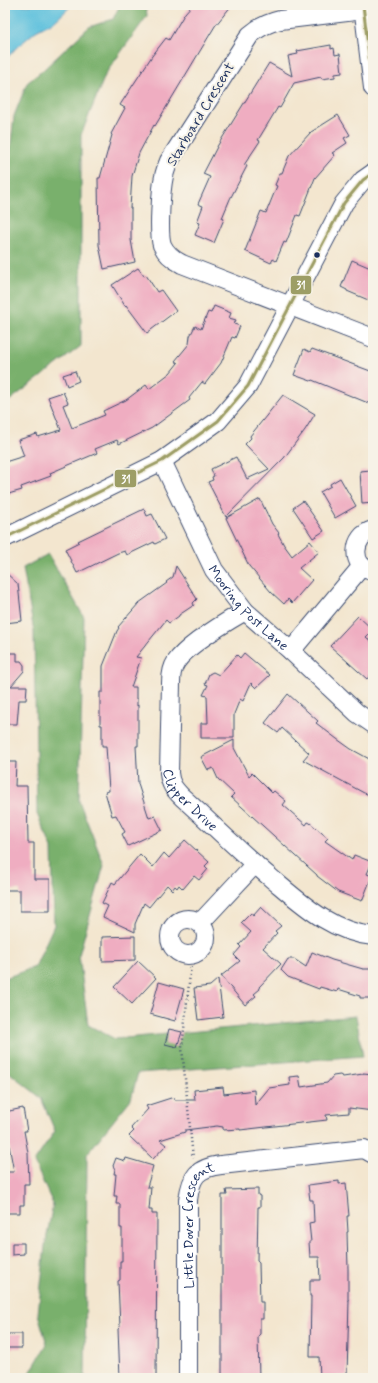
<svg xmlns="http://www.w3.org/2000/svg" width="378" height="1383" viewBox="0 0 378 1383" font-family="Mynerve,sans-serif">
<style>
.forest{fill:#79b06c;stroke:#4a7065}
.water{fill:#5fc1dd;stroke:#3d789e}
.building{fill:#efadc1}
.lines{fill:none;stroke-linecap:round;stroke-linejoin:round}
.minor-casing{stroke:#3b4a6f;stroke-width:20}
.path{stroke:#3b4a6f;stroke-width:2.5;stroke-dasharray:1 3;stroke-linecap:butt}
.minor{stroke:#fff;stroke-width:18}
.bus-1-casing{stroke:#f7f3e8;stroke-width:6}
.bus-1{stroke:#9d9e66;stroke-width:3}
.bus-dot{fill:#1b2f5e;stroke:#f7f3e8;stroke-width:1.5}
.labels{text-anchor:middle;stroke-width:4;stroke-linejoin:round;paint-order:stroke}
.street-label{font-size:14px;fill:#1b2f5e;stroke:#f7f3e8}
.line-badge{stroke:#f7f3e8;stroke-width:1.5}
.badge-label{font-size:11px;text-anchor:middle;font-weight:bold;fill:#fff}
</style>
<rect width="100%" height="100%" fill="#f7f3e8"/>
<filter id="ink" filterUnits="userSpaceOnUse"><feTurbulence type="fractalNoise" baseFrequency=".025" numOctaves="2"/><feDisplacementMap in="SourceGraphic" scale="8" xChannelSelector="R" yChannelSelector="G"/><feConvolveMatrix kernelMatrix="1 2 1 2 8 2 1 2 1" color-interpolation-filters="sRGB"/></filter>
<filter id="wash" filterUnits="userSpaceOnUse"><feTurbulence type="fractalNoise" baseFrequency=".012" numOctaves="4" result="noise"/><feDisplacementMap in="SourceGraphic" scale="16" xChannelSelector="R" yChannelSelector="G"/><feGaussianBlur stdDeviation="0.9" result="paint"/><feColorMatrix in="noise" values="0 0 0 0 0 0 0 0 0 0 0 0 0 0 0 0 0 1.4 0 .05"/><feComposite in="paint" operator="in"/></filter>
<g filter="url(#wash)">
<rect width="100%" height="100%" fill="#f3e6cf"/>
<!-- forest -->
<path class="forest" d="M120,5H146L147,16L106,73L81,135V346L5,404V155L9,160L14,116L27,83L42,71L89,27L113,19Z
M48,554L84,617L79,801L104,865L79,955L88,1025L115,1039L356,1016L363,1056L138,1073L131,1099L87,1154L85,1378H27L47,1344L38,1314L45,1246L53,1204L34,1162L55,1131L41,1098L5,1069V978L35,967L54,925L52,848L37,814L34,632L23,568Z"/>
<!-- water -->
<path class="water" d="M5,5H72L55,21L36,31L16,48L5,60Z"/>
<g id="blocks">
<!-- building -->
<path class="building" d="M192,5H232L215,26L155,126L154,125L139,153L132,176L130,208H131V240L135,262L104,269L99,245L98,178H100L112,135L111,134L125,108L120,105L152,56L166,38L169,40L185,13Z
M331,45V49L334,48L335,55L340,54L342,73L335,74V77L322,79L321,77L294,83L280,108L278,107L258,140L260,141L244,165L247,166L230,199L222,218L224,219L214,243L195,235L200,223L197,222L203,206L198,204L210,177L203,174L218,145L269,63L292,76L288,56L298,54L297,51Z
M338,115L350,135L344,138L347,143L332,153L335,155L315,178L300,216L297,215L286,243L284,242L276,261L273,259L271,263L245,251L261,211L266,213L277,186L275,185L280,173H282L289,156L311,132Z
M352,260L373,269V302L347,291V290L341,287Z
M138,268L144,276L146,275L157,292L161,290L176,311L147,333L126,305L125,306L112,285Z
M214,306L231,313L229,318L236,320L234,324L240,326L235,338L232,337L221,363L205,384L202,382L189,398L190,400L152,428L119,444L117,440L95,449L97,453L50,473L51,476L21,487L22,490L5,495V462L24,456L18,440L37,434L38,437L61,430L48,397L63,392L68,403L63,405L72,428L105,415L103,411L126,400L146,385L149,389L170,373L178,363L175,361L189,344L190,336L195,326L201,329L208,312L211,313Z
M304,349L310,352L312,349L373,372V405L312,380L311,381L294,375Z
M75,371L79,381L67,386L63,375Z
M283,395L315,414L305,430L284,458L226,517L208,482L213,480L212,477L214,476L211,469L236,457L247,479L269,469L245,444L251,438L250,436Z
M371,470L372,473H373V503L362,504L360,471Z
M340,478L356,506L335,518L320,492L331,486L330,484Z
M260,499L272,524L279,533L278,534L284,545L292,556L310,541L319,552L299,568L312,580L292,603L288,599L284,604L271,592L249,566L226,518Z
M303,501L324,531L313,538L293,508Z
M144,509L147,516L152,514L165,539L155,544L154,542L127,555L125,551L118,553L77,573L65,549L79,542L78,541Z
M176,566L197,599L193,603L194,605L179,615V616L169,623L166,620L136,657L141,658L131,687H136V699H137V706L138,705V746H136L138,784L149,818L155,816L162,830L128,846L122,834L125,832L116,815L112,816L105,792L109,791L106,746H102V725H100V692H103V666L117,631L119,628L118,627L139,603L167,583L166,582L173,577Z
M5,572L18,584L22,621L5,623Z
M358,616L373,630L366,637L373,643V672L367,679L330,646Z
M5,653H17V661H21L24,665V671L11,686H27L26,700H19L17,724H5Z
M244,653L270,675L256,688L251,683L243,701L240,699L234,714V738H201V723H208L207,696L203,695L208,685L205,684L209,674L213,672L219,675L237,655L240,658Z
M288,694L318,721L316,723L337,739L351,749L373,761V796L364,793L303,760L309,753L282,728L278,733L265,723Z
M234,740V748L249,776L252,773L272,793L274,791L286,801L283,805L306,825L308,822L310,823L328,838L325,841L352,860L354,855L372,862L367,874L372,876L362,901L338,892L317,876V875L231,797L234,794L218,779L213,768L208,770L201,757Z
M5,762H16L15,786H27L28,843H34V879H50V911H20V890H5Z
M185,840L209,862L205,866L208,869L199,880L194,876L183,889L179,885L177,888L175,886L172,890L167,885L149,907L144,903L135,924V932L103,917L108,906L102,903L112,882L115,884L140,854L153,867L164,853L169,858Z
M261,907L281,926L275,931L277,933L263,948L281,964L259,987L260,989L254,994L256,996L245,1005L221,976L240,961L234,955L241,947L239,945L251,932L241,923L251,913L253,916Z
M135,936V960L102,961V937Z
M312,952L332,960L363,969H373V998H360V996L338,989L337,992L320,987L319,989L288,977L281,970L288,959H294L306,967Z
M138,961L156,978L132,1004L114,987Z
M218,979L223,1017L198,1020L194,988L210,986Z
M159,982L184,989L175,1021L150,1014Z
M169,1029L182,1032L177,1047L165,1044Z
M363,1073L373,1074V1111L349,1108V1113L326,1115L327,1120L240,1130V1129L223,1130V1127L217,1126L185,1130V1132L160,1140L166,1145L153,1159L129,1136L134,1131L131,1128L148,1109L146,1106L174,1097L175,1100H195L194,1090L223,1087L224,1094L254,1090L255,1105L269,1088L290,1085L289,1077L299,1076L301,1087L327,1083L333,1076L340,1075L343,1077L363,1074Z
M23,1108L27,1131H24L28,1153L29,1184H24V1205H20V1213H5V1172H14L8,1140L5,1141V1112Z
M116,1158L125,1161L126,1158L153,1166L147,1187H151L149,1210H152V1214H157L156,1378H120L118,1329L120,1327L118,1281L120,1280V1261H122V1228H120V1204H116L117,1196H114L116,1174H114L115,1169L113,1166Z
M339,1181V1184L346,1183L349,1216H347L348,1232H347L348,1269V1300H349L347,1376L320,1378L319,1357H310L311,1296H310V1280H320L319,1257H310L309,1242H311L309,1223L314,1222L313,1200H310L308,1185Z
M258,1189V1195L260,1196V1207H258L257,1261L259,1263L260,1302H263V1319H260V1334L258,1336L259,1378H222V1195H227L226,1190Z
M12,1243H24V1254L12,1255Z
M5,1334H22V1348H5Z"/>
</g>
</g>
<g filter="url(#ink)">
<use href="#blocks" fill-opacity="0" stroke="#3b4a6f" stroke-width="1"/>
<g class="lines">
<!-- minor casing -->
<g class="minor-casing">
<g id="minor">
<path d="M363,5L373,88"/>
<path d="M364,10L280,20C267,23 259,27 250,35L169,161C167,166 165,171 164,176C161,189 158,233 162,245C166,254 174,260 182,264L373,338"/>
<path id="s1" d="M162,461L214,570L245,611L291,651L357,713L373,724"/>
<path d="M5,538L162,461L218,421L248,386L344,203L363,180L373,173"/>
<path d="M372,571C350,567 352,535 373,530"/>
<path id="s2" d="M245,611C226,622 187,645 176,662C172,668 171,676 171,683L169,773C170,784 174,789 182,797C212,824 240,852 271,878C301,903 331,932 373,936"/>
<path d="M291,651L362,566"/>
<circle cx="188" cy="937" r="18"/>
<path d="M200,923L255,864"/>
<path id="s3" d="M188,1378V1200C191,1176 197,1168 221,1165L364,1149L373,1154"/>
</g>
</g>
<!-- path -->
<path class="path" d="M192,955L182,1048L193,1158"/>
<!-- minor -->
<use href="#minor" class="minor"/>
<!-- bus-1 casing -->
<g class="bus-1-casing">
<path id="bus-1" d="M363,5L373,88
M5,538L162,461L218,421L248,386L344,203L363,180L373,173"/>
</g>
<!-- bus-1 -->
<use href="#bus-1" class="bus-1"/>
</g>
</g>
<!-- markers -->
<circle class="bus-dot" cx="317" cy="255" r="3.5"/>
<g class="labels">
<!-- street labels -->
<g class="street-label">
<text transform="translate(200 114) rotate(-59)" y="5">Starboard Crescent</text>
<text dy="5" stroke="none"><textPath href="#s1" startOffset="172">Mooring Post Lane</textPath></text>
<text dy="5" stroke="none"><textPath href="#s2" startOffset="233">Clipper Drive</textPath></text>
<text dy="5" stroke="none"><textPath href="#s3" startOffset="157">Little Dover Crescent</textPath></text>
</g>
</g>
<g class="line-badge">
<rect x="290" y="275" width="22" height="20" rx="4" fill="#9d9e66"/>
<rect x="114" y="469" width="23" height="19" rx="4" fill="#9d9e66"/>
</g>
<g class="badge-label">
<text x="301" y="289">31</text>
<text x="126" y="483">31</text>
</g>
<!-- margin -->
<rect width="378" height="1383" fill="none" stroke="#f7f3e8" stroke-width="20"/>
</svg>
